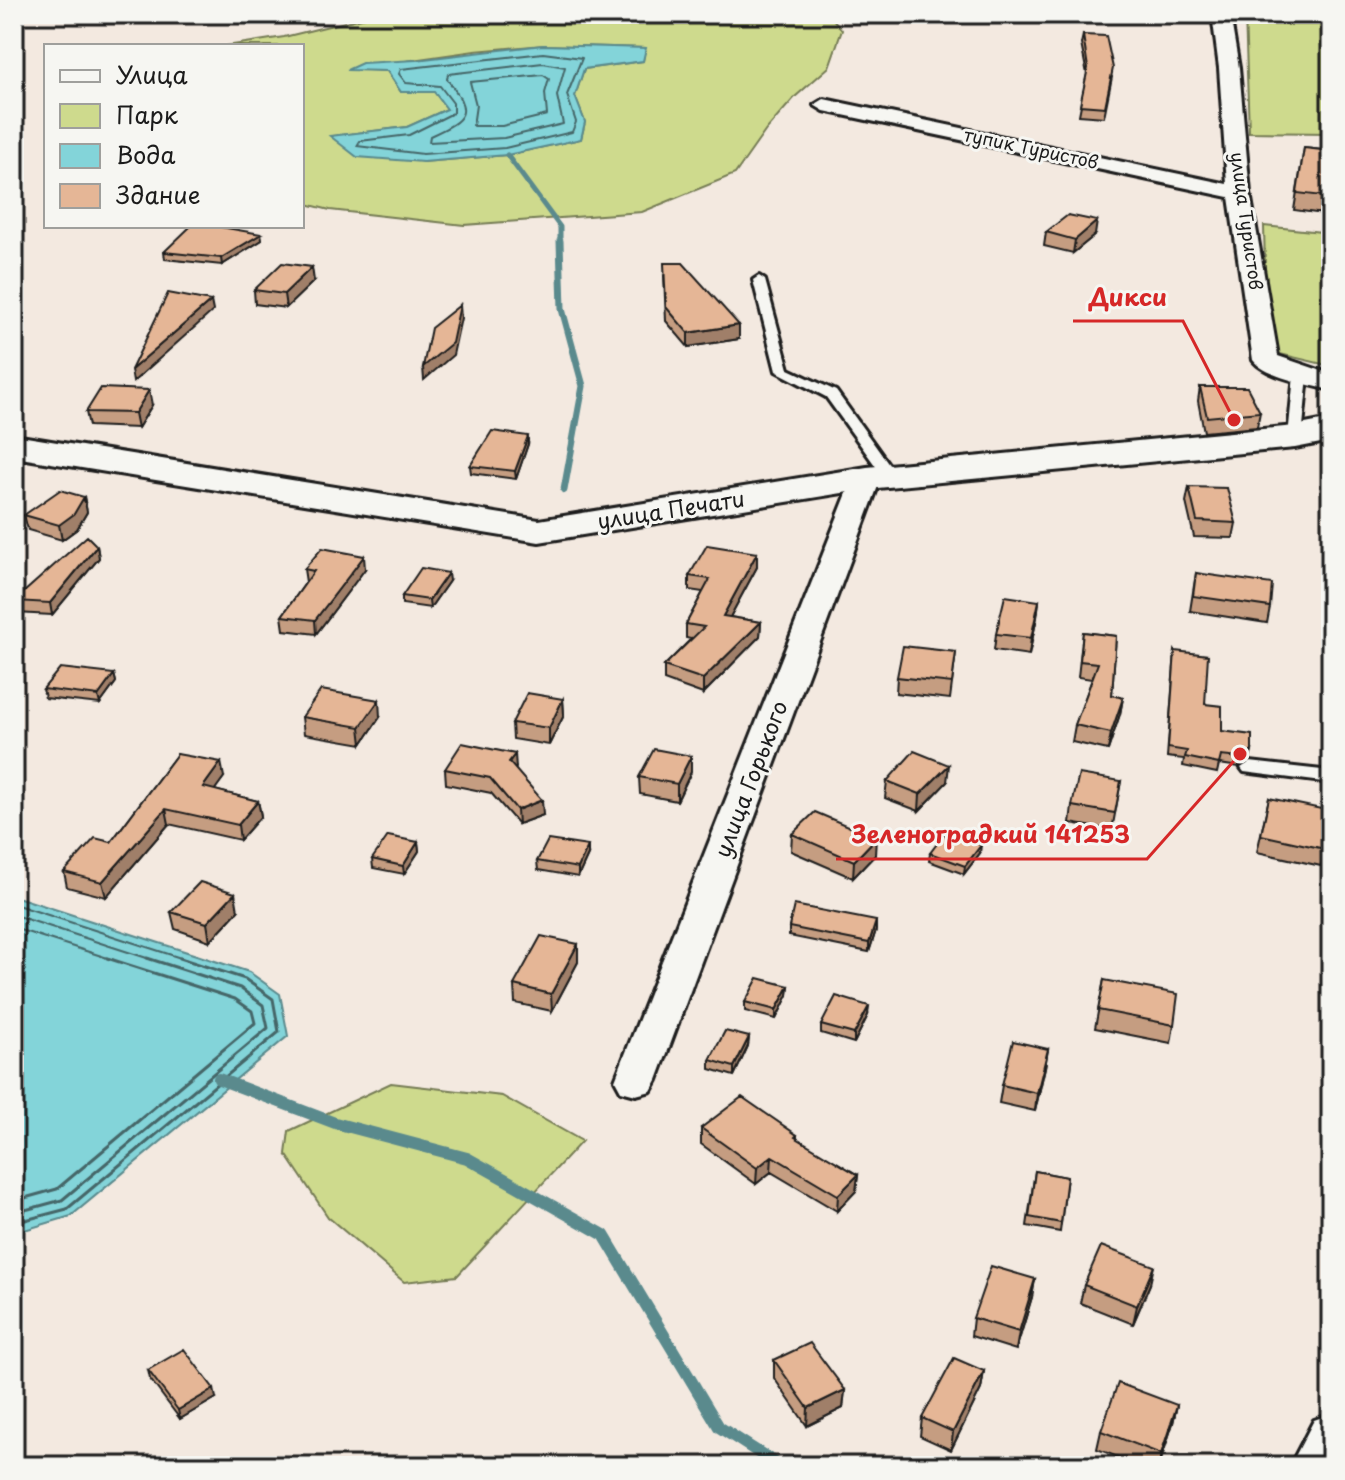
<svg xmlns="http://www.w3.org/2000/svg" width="1345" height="1480" viewBox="0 0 1345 1480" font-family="'Playpen Sans',sans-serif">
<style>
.green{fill:#ceda8d;stroke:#757b54;stroke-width:2;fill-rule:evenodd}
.water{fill:#83d4d9;stroke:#5a8a8d;stroke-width:2}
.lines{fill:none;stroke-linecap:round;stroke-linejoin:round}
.shore-far1{stroke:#456668;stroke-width:2}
.shore{stroke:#456668;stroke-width:3}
.stream-far2{stroke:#5a8a8d;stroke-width:5}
.stream-far1{stroke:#5a8a8d;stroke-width:7}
.stream{stroke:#5a8a8d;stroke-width:12}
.lane-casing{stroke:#1c1c1c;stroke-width:6}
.street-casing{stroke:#1c1c1c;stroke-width:6}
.secondary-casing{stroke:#1c1c1c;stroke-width:6}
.lane{fill:#f6f6f2;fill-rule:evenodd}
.street{fill:#f6f6f2;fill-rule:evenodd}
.secondary{fill:#f6f6f2;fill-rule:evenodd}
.wall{fill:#c59d81;stroke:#1c1c1c;stroke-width:2}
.shaded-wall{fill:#a07f69;stroke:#1c1c1c;stroke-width:2}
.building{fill:#e5b696;stroke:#1c1c1c;stroke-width:2}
.labels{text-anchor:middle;stroke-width:6;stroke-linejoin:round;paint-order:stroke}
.far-street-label{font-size:18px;fill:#1c1c1c;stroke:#f6f6f2}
.street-label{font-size:22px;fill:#1c1c1c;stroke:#f6f6f2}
.leader{fill:none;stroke:#d62828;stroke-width:3}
.callout-dot{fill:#d62828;stroke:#f6f6f2;stroke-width:3}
.callout-label{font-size:24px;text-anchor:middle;font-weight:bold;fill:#d62828;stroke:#f6f6f2;stroke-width:6;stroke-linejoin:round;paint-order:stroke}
</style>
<rect width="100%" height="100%" fill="#f3e9e0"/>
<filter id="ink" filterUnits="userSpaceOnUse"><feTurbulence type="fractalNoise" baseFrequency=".0125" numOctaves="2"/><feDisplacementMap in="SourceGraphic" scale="16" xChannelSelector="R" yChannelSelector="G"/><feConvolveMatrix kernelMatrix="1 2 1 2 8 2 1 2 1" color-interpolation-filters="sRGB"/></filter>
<g filter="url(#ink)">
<!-- green -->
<path class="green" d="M378,14H829L842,30L829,67L795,97L766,130L735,174L642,212L464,225L330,210L302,203V46H226L284,37ZM543,45L645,48L643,61L584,69L575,96L585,122L581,139L507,155L423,162L332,136L407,127L447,109L435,92H401L387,71L349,69L475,51Z
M1245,14H1331V133L1249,132Z
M1264,226L1331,233V366L1267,351Z
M391,1083L502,1096L582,1141L457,1276L404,1282L328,1217L286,1154L289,1131Z"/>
<!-- water -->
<path class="water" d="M543,45L646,48L643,61L584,69L575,96L585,122L581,139L507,155L423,162L357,157L330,136L407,127L447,109L434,92H401L387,71L347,70L362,63L416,60Z
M14,896L249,972L280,994L288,1036L71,1216L18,1232L14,1229Z"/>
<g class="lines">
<!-- shore-far1 -->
<path class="shore-far1" d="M543,53L582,58L567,95L576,122L572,132L505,148L423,154L357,146L360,141L409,135L453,113V103L440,86L406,83L399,74L401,69Z
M543,63L565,67L557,96L563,124L504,138L429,142L430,136C468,119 473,113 447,79L448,74Z
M543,75L549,79L545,93L547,115L502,126H473L476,105L470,82Z
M14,904L187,960
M14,915L153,960
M14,928L114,960"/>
<!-- shore -->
<path class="shore" d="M14,1201L57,1189L255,1023L252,1011L235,999L107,958
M14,1213L62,1200L268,1028L263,1005L240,988L147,958
M14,1223L67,1209L279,1032L273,999L245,979L180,958"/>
<!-- stream-far2 -->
<path class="stream-far2" d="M507,155L560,227V243"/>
<!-- stream-far1 -->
<path class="stream-far1" d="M560,241L562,309L583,386L564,490"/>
<!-- stream -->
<path class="stream" d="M219,1079L335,1123L467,1158L604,1235L719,1427L780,1466"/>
<!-- lane casing -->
<g class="lane-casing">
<path id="lane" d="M759,276L765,280L789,369L836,391L897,476L895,479H885L826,397L776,371L753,280Z
M1301,371L1308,375L1302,437L1295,441L1288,437L1294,375Z
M1250,762L1331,771V783L1244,772L1241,768Z"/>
</g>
<!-- street casing -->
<g class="street-casing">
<path id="street" d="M1212,14H1230L1239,68L1250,193L1278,356L1331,374V390C1311,385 1265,377 1253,360L1229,197L824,111L814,105L824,99L1227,184L1219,68Z
M867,469L877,472L881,478L657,1080L651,1091L636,1095L621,1091L615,1080L853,478L857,472Z
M1331,1414V1466H1290L1314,1420Z"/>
</g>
<!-- secondary casing -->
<g class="secondary-casing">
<path id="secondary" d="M1331,419V441L1295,448L867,489L539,542L14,457V435L539,520L867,467L1295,426Z"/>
</g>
<!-- lane -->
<use href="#lane" class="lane"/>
<!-- street -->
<use href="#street" class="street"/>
<!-- secondary -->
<use href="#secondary" class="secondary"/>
</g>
<!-- wall -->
<path class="wall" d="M1083,35L1112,77L1104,117L1079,115L1087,74L1081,44Z
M1304,148L1331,151V215L1294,210Z
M1046,232L1095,235L1073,253L1044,246Z
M261,234L262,240L222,265L165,259L164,252Z
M664,276L739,339L688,347L666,321Z
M314,281L286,308L255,304L254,290Z
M1200,387L1260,412L1257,427L1204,432L1198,401Z
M152,405L138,428L89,426L86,412Z
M528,444L516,479L471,473L470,466Z
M1189,487L1236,523L1233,538L1194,537L1186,502Z
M84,497L87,512L77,529L62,540L28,530L24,515Z
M97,546L99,558L52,615L16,613L14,601Z
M1325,549L1331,550V600L1322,599L1323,557Z
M757,553V567L730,617L761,622L760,636L703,694L664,680V666L691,639L686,638V624L703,592L689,590V576Z
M304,569H365L316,634L284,630L282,616L306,582Z
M1196,573L1270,607L1267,623L1190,611Z
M449,581L430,608L402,604V596Z
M1039,601L1037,617L1029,655L994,650L996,634Z
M1083,632L1116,636L1112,695L1123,698L1120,714L1108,750L1072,742L1075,725L1092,679L1078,677Z
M1175,651L1222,731L1252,751L1250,759L1239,767L1219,764L1217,773L1183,766L1184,759L1167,757Z
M956,652L950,699L896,693L897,677Z
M114,674L116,682L100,704L45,698L43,689Z
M563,699L564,715L549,745L513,739L512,723Z
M302,717H380L362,744L304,734Z
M177,754L224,777L214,790L258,801L261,816L240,840L169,824L106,897L67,887L64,872L111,842Z
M515,754V769L543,815L518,824L491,793L446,784L445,769Z
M691,756V772L677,801L640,794L639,777Z
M887,781L947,782L919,811L885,798Z
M1121,781L1112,830L1070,823L1072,806Z
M1269,798L1325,849L1321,866L1257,852Z
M792,834L875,855L853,878L791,851Z
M418,842L419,851L404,874L373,868L372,859Z
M930,853H980L964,874L929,861Z
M588,855L578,877L538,870L537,861Z
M238,911L210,941L175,929L171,912Z
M876,921V930L869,952L789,936V927Z
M578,944V962L552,1011L515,1003L514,985Z
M1104,980L1174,1025L1171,1043L1095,1028Z
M789,986L788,995L776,1019L745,1011V1002Z
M868,1015L854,1043L821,1033V1025Z
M749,1037L748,1046L734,1076L710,1069V1060Z
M1048,1049L1045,1067L1035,1111L999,1103L1002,1085Z
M701,1128L797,1135V1139L858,1175L856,1191L837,1211L771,1172L756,1184L701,1144Z
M1035,1171L1067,1177L1060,1232L1027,1226Z
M1035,1279L1032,1297L1016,1350L971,1336L973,1318Z
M1150,1284L1133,1324L1080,1303L1084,1285Z
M774,1360L845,1390L843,1408L807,1426L774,1378Z
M148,1370L216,1398L180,1419L150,1379Z
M984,1371L981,1389L951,1450L920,1436L922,1418Z
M1177,1405L1173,1423L1159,1466H1141L1097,1449L1101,1431Z"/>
<!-- shaded-wall -->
<path class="shaded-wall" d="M1097,221L1095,235L1073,253L1075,240Z
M261,234L262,240L222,265L221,258Z
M312,267L314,281L286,308L284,294Z
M211,301L213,311L133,382L131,370Z
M460,305L461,318L453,355L424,380L423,367Z
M739,325V339L688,347V333Z
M149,390L152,405L138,428L135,413Z
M528,436V444L516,479L515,471Z
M84,497L87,512L77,529L62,540L59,525Z
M97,546L99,558L52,615L50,603Z
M757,553V567L723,630V616Z
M364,556L365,569L316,634L315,620Z
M448,573L449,581L430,608L429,600Z
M1039,601L1037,617L1029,655L1031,638Z
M761,622L760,636L703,694V679Z
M114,674L116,682L100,704L98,696Z
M1123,698L1120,714L1108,750L1111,733Z
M563,699L564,715L549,745V728Z
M379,700L380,717L362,744L360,727Z
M1252,751L1250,759L1239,767L1240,758Z
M515,754L516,768L510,777L509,762Z
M691,756V772L677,801V784Z
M221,762L224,777L206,802L203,787Z
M949,765L947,782L919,811L920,794Z
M542,800L543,815L518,824L517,810Z
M258,801L261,816L240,840L238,825Z
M166,809L169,824L106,897L102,882Z
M876,838L875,855L853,878L854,861Z
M418,842L419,851L404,874L403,866Z
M981,845L980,853L964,874L965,866Z
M588,846V855L578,877V868Z
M235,893L238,911L210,941L207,923Z
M876,921V930L869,952V943Z
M578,944V962L552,1011L551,994Z
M789,986L788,995L776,1019V1010Z
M869,1006L868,1015L854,1043V1034Z
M749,1037L748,1046L734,1076V1067Z
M1048,1049L1045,1067L1035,1111L1037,1093Z
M772,1156L771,1172L756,1184L757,1168Z
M858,1175L856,1191L837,1211L838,1195Z
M1154,1266L1150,1284L1133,1324L1137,1306Z
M1035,1279L1032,1297L1016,1350L1019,1332Z
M984,1371L981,1389L951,1450L953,1432Z
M214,1389L216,1398L180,1419L178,1410Z
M845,1390L843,1408L807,1426L808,1408Z
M1177,1405L1173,1423L1159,1466L1161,1454Z"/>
<!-- building -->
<path class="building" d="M1083,35L1106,36L1113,68L1105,107L1080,105L1088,68Z
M1304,148L1331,151V197L1297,193Z
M1068,215L1097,221L1075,240L1046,232Z
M191,226H215L261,234L221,258L164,252Z
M282,263L312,267L284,294L254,290Z
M664,263H683L739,325L688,333L666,307Z
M168,293L211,301L131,370Z
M460,305L452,343L423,367L431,328Z
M1200,387H1247L1260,412L1207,417Z
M101,388L149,390L135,413L86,412Z
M492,431L528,436L515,471L470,466Z
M1189,487L1227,488L1236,523L1197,521Z
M60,490L84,497L74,514L59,525L24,515Z
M87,536L97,546L50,603L14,601Z
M707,545L757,553L723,616L761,622L703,679L664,666L704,627L686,624L710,579L689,576Z
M322,548L364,556L315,620L282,616L314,571L304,569Z
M1325,549L1331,550V592L1324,591Z
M421,568L448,573L429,600L402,596Z
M1196,573L1272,584L1270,607L1193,596Z
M1005,596L1039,601L1031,638L996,634Z
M1083,632L1116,636L1112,695L1123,698L1111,733L1075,725L1098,663L1080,661Z
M903,646L956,652L952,683L897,677Z
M1175,651L1208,655L1205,704L1222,706V731L1252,735V751L1240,758L1221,756L1219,764L1185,757L1187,751L1168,748Z
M60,668L114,674L98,696L43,689Z
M321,690L379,700L360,727L302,717Z
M527,693L563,699L549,728L512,723Z
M462,743L515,754L509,762L542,800L517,810L490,778L445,769Z
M654,749L691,756L677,784L639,777Z
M914,751L949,765L920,794L887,781Z
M177,754L221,762L203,787L258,801L238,825L166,809L102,882L64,872L95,838L111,842Z
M1079,774L1121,781L1115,813L1072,806Z
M1269,798L1331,811V818L1325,849L1261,835Z
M815,812L876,838L854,861L792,834Z
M946,832L981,845L965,866L930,853Z
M388,836L418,842L403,866L372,859Z
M548,840L588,846L578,868L537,861Z
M200,882L235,893L207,923L171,912Z
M794,905L876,921L869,943L789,927Z
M541,936L578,944L551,994L514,985Z
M758,978L789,986L776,1010L745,1002Z
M1104,980L1178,994L1174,1025L1098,1010Z
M836,996L869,1006L854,1034L821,1025Z
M725,1031L749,1037L734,1067L710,1060Z
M1013,1041L1048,1049L1037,1093L1002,1085Z
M742,1097L797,1135L795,1137L858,1175L838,1195L772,1156L757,1168L701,1128Z
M1035,1171L1067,1177L1061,1223L1029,1217Z
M1101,1246L1154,1266L1137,1306L1084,1285Z
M991,1266L1035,1279L1019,1332L973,1318Z
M810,1343L845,1390L808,1408L774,1360Z
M184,1349L214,1389L178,1410L148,1370Z
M954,1358L984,1371L953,1432L922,1418Z
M1118,1383L1177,1405L1161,1454L1101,1431Z"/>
</g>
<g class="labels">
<!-- far-street labels -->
<g class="far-street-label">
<text transform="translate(1031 149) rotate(12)" y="6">тупик Туристов</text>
<text transform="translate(1246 221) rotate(82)" y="6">улица Туристов</text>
</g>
<!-- street labels -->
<g class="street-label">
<text transform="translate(671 510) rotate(-9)" y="8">улица Печати</text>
<text transform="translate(751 779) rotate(-69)" y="8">улица Горького</text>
</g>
</g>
<!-- callouts -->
<path class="leader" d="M1234 420L1183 321H1073M1240 754L1147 859H836"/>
<g class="callout-dot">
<circle cx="1234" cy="420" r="8"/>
<circle cx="1240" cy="754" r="8"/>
</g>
<g class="callout-label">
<text x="1128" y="306">Дикси</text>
<text x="991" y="843">Зеленоградкий 141253</text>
</g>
<!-- margin -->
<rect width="1345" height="1480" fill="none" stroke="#f6f6f2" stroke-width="48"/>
<rect x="24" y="24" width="1297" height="1432" fill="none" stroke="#1c1c1c" stroke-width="3" filter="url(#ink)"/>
<!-- legend -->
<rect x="44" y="44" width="260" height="184" fill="#f6f6f2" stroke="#9f9f9c" stroke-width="2"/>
<rect x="60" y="70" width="40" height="12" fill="#f6f6f2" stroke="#9f9f9c" stroke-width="2"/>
<text x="116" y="84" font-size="24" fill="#1c1c1c">Улица</text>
<rect x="60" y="104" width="40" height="24" fill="#ceda8d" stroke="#9f9f9c" stroke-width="2"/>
<text x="116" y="124" font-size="24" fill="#1c1c1c">Парк</text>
<rect x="60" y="144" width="40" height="24" fill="#83d4d9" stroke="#9f9f9c" stroke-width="2"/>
<text x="116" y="164" font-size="24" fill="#1c1c1c">Вода</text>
<rect x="60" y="184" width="40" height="24" fill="#e5b696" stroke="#9f9f9c" stroke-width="2"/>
<text x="116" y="204" font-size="24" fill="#1c1c1c">Здание</text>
</svg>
